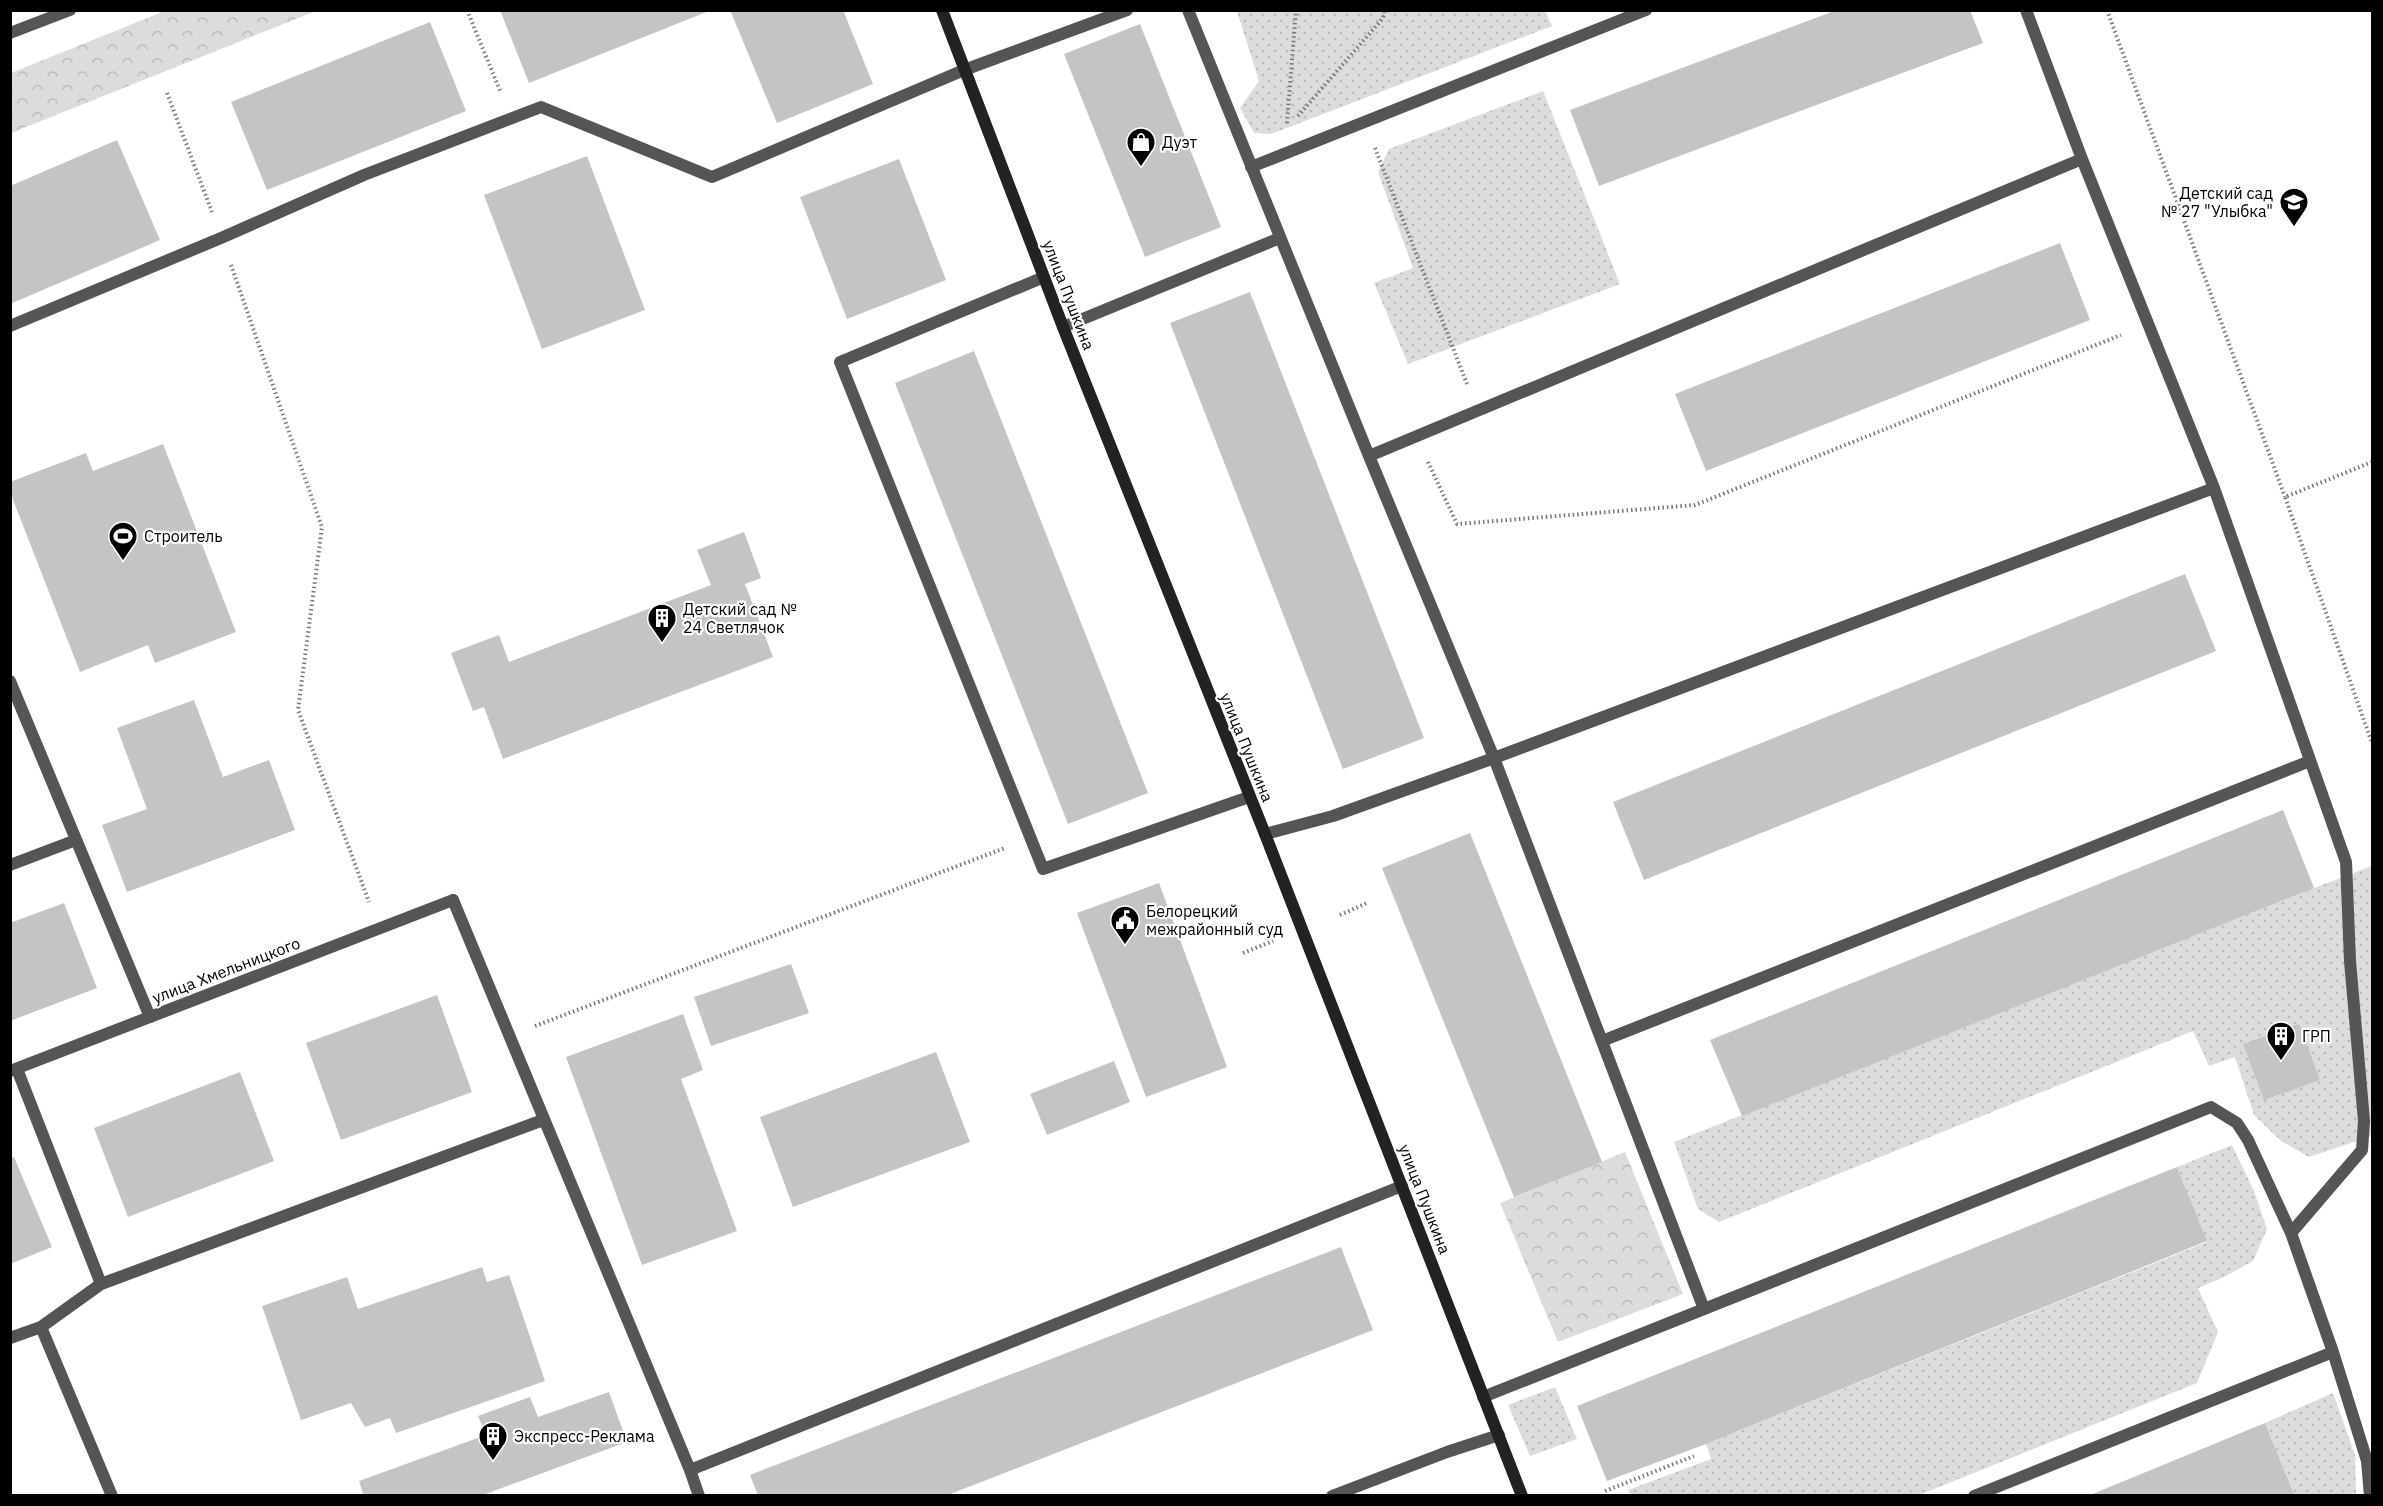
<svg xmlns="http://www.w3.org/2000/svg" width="2383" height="1506" viewBox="0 0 2383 1506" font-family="'IBM Plex Sans',sans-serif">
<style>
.grass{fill:url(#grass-dots)}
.forest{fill:url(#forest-crowns)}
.building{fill:#c4c4c4}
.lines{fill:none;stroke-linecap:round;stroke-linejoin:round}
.path{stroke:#777;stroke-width:4;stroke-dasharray:1.5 3;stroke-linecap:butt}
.service{stroke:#555;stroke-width:12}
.pedestrian{stroke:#555;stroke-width:12}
.minor{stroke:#555;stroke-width:12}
.secondary{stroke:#222;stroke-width:12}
.labels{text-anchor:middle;stroke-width:4.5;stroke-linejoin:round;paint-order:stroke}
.poi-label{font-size:16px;fill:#000;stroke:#fff;text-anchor:start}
.street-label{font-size:16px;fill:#000;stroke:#fff}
</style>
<defs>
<pattern id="grass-dots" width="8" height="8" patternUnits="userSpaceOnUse" patternTransform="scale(1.5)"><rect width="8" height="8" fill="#dcdcdc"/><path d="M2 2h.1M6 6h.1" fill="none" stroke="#bbb" stroke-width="1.8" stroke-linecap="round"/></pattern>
<pattern id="forest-crowns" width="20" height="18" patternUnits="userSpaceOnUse" patternTransform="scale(1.5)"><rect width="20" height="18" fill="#dcdcdc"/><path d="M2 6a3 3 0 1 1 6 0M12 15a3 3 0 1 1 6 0" fill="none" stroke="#bbb"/></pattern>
</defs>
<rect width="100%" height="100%" fill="#fff"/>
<!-- grass -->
<path class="grass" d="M1545,10L1552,26L1271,134L1254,133L1240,108L1259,81L1237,11Z
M1543,91L1620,284L1408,364L1374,283L1413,268L1378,172L1389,149Z
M2372,866V1136L2309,1157L2281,1141L2254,1115L2235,1057L2209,1066L2193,1031L1719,1222L1698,1209L1674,1142L2314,888Z
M2232,1145L2254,1191L2267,1229L2253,1261L2222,1278L2198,1288L2218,1332L2197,1383L1919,1495H1630L1628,1490L1711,1459L1706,1444L2207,1242L2177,1167Z
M1555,1387L1577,1439L1530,1456L1508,1405Z
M2333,1393L2355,1455L2356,1495H2295L2265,1423Z"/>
<!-- forest -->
<path class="forest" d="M167,10L316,11L11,133V73Z
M1625,1152L1683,1294L1558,1342L1500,1203Z"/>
<!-- building -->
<path class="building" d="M500,10H709V11L529,83Z
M730,10H843L873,84L777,123Z
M1837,10H1970L1983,43L1599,186L1570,110Z
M430,22L466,111L267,190L231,102Z
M1140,24L1221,227L1145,257L1064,54Z
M117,140L160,240L10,304V186Z
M587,156L645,310L542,349L484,195Z
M899,159L946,280L847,319L800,197Z
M2060,243L2090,320L1706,471L1675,394Z
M1250,292L1424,738L1343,769L1170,323Z
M974,351L1148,793L1068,824L895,383Z
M163,444L236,632L155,663L148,645L80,672L10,492V482L86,453L93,471Z
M744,532L761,578L745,584L773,657L503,759L484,707L473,711L451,653L499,635L509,662L711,585L697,550Z
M2185,574L2216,651L1644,880L1613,802Z
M194,700L223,777L269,760L295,830L127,892L102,825L147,809L117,728Z
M2283,810L2314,888L1742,1116L1710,1040Z
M1470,833L1602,1162L1514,1197L1382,868Z
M1159,883L1227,1067L1146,1097L1077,913Z
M64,903L97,988L10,1021V923Z
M791,964L809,1013L711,1046L694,997Z
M437,995L472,1092L341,1140L306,1043Z
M683,1014L703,1070L681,1079L737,1231L642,1265L566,1057Z
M2299,1024L2320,1080L2264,1100L2243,1044Z
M936,1052L970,1142L793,1207L760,1117Z
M1114,1061L1130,1102L1047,1135L1030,1094Z
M240,1072L274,1161L128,1217L94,1128Z
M14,1157L52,1247L10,1264V1158Z
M2177,1167L2207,1241L1706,1444L1607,1481L1577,1406Z
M1341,1247L1373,1330L945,1496H758L750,1475Z
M482,1267L487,1282L509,1275L545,1381L396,1433L390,1418L365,1427L351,1403L301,1420L262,1306L347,1277L358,1309Z
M609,1392L627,1442L480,1496H364L359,1481L486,1435L478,1416L530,1397L538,1417Z
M2265,1423L2295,1496H2090V1495Z"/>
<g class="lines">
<!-- path -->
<path class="path" d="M467,10L501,93
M2107,10L2285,497
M167,93L212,212
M1298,116L1383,18L1385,10
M1287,123L1296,10
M1375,148L1467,384
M231,265L322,527L298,710L369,902
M1428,462L1457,524L1695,505L2121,335
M2372,462L2285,497L2372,743
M1340,915L1367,903
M1243,953L1273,941
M535,1026L1005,848
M1605,1491L1694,1456"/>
<!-- service -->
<path class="service" d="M1188,10L1369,456L1494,758L1704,1309
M1251,167L1646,10
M1044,277L840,362L1043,869L1249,797
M10,326L221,238L364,175L541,107L712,177L964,70L1127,10
M1063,327L1280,238
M1369,456L2082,159
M2214,488L2346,862L2350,961L2364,1121L2362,1150L2291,1233
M10,681L150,1017
M1265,834L1333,816L1494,758L2214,488L2082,159L2026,10
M10,865L76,840
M453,900L690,1470L1402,1186
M1602,1041L2310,761
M17,1069L101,1284
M41,1327L101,1284L543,1120
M10,1338L41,1327L112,1496
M1483,1397L2211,1107L2237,1123L2248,1140L2291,1233L2333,1352L2367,1461L2370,1496
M690,1470L699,1496
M1332,1496L1447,1452L1499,1435
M1974,1496L2333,1352"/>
<!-- pedestrian -->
<path class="pedestrian" d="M10,33L70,10"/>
<!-- minor -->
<path class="minor" d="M10,1071L453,900"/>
<!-- secondary -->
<path class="secondary" d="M942,10L1063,327L1265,834L1522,1496"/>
</g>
<!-- icons -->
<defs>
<g id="shop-pin" transform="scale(1.5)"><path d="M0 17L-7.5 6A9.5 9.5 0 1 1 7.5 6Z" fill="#000" stroke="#fff"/><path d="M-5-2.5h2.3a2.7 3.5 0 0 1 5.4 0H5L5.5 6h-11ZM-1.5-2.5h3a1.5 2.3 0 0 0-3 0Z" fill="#fff"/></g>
<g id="school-pin" transform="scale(1.5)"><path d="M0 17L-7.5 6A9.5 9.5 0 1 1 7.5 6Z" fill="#000" stroke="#fff"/><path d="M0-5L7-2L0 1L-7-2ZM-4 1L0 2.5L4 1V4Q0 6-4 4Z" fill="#fff"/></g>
<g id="stadium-pin" transform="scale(1.5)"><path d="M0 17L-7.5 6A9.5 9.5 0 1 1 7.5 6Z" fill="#000" stroke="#fff"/><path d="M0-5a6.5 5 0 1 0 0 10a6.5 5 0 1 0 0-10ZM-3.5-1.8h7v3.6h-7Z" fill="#fff"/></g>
<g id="building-pin" transform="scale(1.5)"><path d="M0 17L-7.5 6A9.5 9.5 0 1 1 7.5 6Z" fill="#000" stroke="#fff"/><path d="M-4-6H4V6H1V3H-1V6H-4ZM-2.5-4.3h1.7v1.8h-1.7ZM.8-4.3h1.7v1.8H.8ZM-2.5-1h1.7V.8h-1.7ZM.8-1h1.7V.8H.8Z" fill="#fff"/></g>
<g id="civic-pin" transform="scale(1.5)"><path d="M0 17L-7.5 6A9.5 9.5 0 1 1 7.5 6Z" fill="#000" stroke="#fff"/><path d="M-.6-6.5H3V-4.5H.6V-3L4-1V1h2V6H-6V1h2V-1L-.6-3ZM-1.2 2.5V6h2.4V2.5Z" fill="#fff"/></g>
</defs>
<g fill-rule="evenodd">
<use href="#shop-pin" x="1141" y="142"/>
<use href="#school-pin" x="2294" y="202"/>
<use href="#stadium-pin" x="123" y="536"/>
<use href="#building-pin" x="662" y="618"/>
<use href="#civic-pin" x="1125" y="920"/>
<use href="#building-pin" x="2281" y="1036"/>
<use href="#building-pin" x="493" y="1436"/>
</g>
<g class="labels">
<!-- poi labels -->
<g class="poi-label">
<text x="1162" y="148">Дуэт</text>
<text x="2273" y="199" text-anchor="end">Детский сад<tspan x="2273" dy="18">№ 27 "Улыбка"</tspan></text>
<text x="144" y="542">Строитель</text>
<text x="683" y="615">Детский сад №<tspan x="683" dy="18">24 Светлячок</tspan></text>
<text x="1146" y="917">Белорецкий<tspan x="1146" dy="18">межрайонный суд</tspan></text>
<text x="2302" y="1042">ГРП</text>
<text x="514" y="1442">Экспресс-Реклама</text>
</g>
<!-- street labels -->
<g class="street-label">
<text transform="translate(1069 295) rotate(69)" y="6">улица Пушкина</text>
<text transform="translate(1247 747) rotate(68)" y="6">улица Пушкина</text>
<text transform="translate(226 970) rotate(-21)" y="6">улица Хмельницкого</text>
<text transform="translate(1425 1199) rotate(69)" y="6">улица Пушкина</text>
</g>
</g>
<!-- border -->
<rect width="2383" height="1506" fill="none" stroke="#000000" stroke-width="24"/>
</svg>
